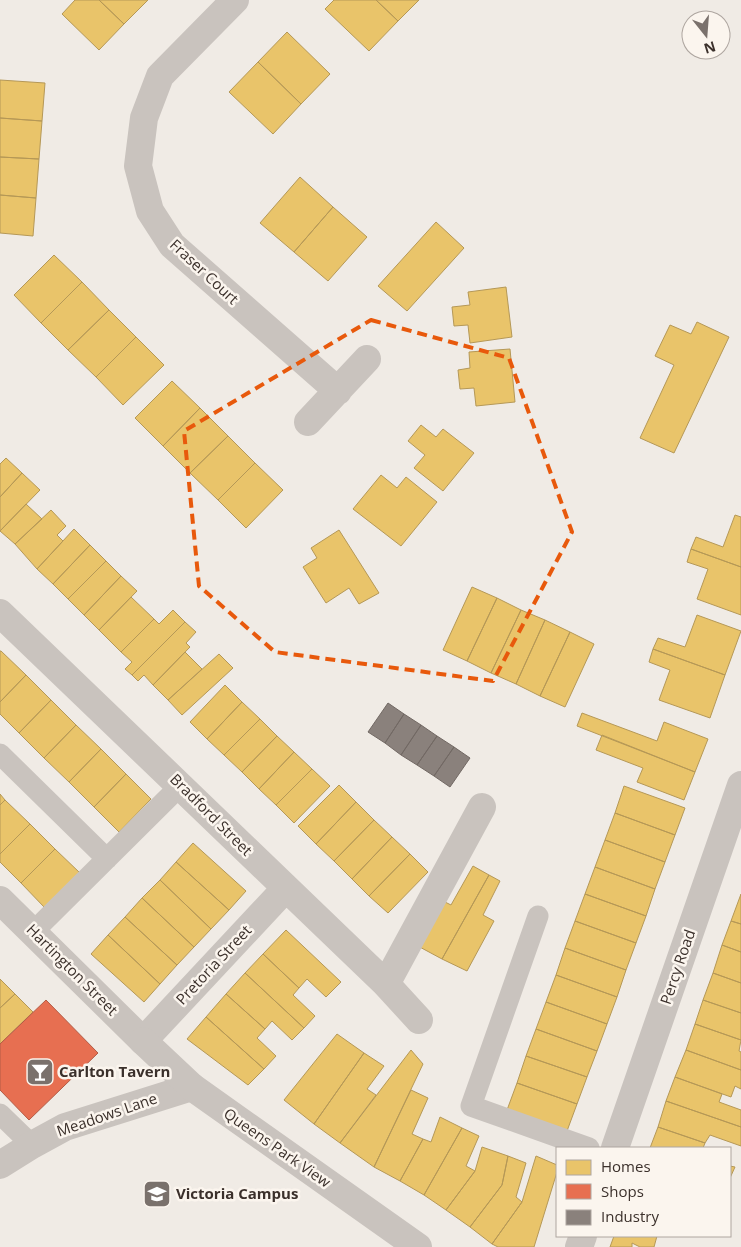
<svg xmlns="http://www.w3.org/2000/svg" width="741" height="1247" viewBox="0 0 741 1247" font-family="'Open Sans',sans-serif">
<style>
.homes{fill:#e9c46a;stroke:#b59857}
.shops{fill:#e76f51;stroke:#b35c46}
.industry{fill:#8a817c;stroke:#726964}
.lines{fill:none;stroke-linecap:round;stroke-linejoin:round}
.service{stroke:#c9c3be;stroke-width:21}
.minor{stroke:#c9c3be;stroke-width:28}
.tertiary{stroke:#c9c3be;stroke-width:28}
.marked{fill:none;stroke:#e8590c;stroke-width:4;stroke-dasharray:10 6;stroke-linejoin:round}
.labels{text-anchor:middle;stroke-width:5;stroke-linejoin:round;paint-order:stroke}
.street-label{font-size:15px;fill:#3b302b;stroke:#fbf5ee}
.poi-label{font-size:15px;font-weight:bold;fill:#3b302b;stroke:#fbf5ee;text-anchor:start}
</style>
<rect width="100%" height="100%" fill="#f0ebe5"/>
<!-- homes -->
<path class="homes" d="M75,0H99L124,24L99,50L62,14Z
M99,0H148L124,24Z
M334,0H376L398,21L369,51L325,9Z
M376,0H419L398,21Z
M287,32L330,74L301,104L258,62Z
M258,62L301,104L273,134L229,92Z
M0,80L45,83L42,121L0,118Z
M0,118L42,121L39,159L0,157Z
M0,157L39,159L36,198L0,195Z
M300,177L333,207L294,252L260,223Z
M0,195L36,198L33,236L0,233Z
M333,207L367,237L328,281L294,252Z
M436,222L464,248L407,311L378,286Z
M54,255L82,282L41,323L14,295Z
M82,282L109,310L68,350L41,323Z
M506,287L512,337L470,343L468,325L454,326L452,307L470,305L468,292Z
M109,310L136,337L96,377L68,350Z
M697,322L729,337L674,453L640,438L674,365L655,356L670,325L691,334Z
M136,337L164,365L123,405L96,377Z
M510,349L515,402L476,406L474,388L460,389L458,370L470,368L469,352Z
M172,381L200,408L163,446L135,418Z
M200,408L228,436L190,473L163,446Z
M421,425L436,437L443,429L474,453L443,491L414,468L425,455L408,441Z
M228,436L255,463L218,500L190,473Z
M6,458L22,473L0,497V464Z
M255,463L283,490L246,528L218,500Z
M22,473L40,490L0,531V497Z
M381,475L397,488L406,477L437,502L401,546L353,509Z
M26,504L42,519L15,544L0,531Z
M51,510L66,526L57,535L63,541L37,569L15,544Z
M735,515L741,517V567L691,549L696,537L723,547Z
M74,529L90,545L53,584L37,569Z
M339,530L379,593L359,604L349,588L326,603L303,567L317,558L311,548Z
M90,545L106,561L68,599L53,584Z
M691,549L741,567V615L697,599L708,569L687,562Z
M106,561L121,576L84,615L68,599Z
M121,576L137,591L99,630L84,615Z
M472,587L497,598L467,661L443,650Z
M131,597L154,619L121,652L99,630Z
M497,598L521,610L491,673L467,661Z
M173,610L185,622L132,675L125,669L132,662L121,652L154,619L159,624Z
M521,610L545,620L516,684L491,673Z
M697,615L741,631L725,675L653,649L658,638L685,647Z
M545,620L570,632L540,696L516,684Z
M185,622L196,632L186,643L190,647L153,685L144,675L138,681L132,675Z
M570,632L594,644L565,707L540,696Z
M653,649L725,675L710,718L659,700L670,670L649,662Z
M1,651L26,675L0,702V651Z
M185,652L202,669L168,700L153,685Z
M219,654L233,668L182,715L168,700Z
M26,675L51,700L19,733L0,714V702Z
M225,685L242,702L207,739L190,722Z
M51,700L76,725L44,758L19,733Z
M242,702L260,719L224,755L207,739Z
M582,713L657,741L664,722L708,739L695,772L577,726Z
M260,719L277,736L242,772L224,755Z
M76,725L101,749L69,782L44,758Z
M602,735L695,772L684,800L637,782L643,768L596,750Z
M277,736L294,752L259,789L242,772Z
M101,749L126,774L94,807L69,782Z
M294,752L312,769L276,805L259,789Z
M312,769L330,786L294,823L276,805Z
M126,774L151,799L119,832L94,807Z
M339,785L356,802L316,844L298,826Z
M624,786L685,808L675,835L615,813Z
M0,794L5,800L0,805Z
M5,800L30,824L0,854V805Z
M356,802L374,820L334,861L316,844Z
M615,813L675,835L665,862L605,840Z
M374,820L392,837L352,879L334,861Z
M30,824L55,849L21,883L0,862V854Z
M392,837L410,854L369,896L352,879Z
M605,840L665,862L655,889L595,867Z
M193,843L246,891L229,910L176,862Z
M55,849L80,873L45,908L21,883Z
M410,854L428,872L388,913L369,896Z
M176,862L229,910L211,929L160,880Z
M473,866L489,875L442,959L416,945L441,900L451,905Z
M595,867L655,889L646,916L585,894Z
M489,875L500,881L483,915L494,921L467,971L442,959Z
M160,880L211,929L194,947L142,898Z
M585,894L646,916L636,943L575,921Z
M741,894V924L731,921Z
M142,898L194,947L177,965L125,917Z
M125,917L177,965L160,984L108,935Z
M575,921L636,943L626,970L565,948Z
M731,921L741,924V952L722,945Z
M286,930L341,982L326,997L307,979L299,988L263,954Z
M108,935L160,984L144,1002L91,954Z
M722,945L741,952V983L713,973Z
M565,948L626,970L617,997L556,975Z
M263,954L299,988L293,995L315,1016L304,1028L245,973Z
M245,973L304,1028L292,1040L272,1021L265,1029L226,994Z
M713,973L741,983V1013L703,1000Z
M556,975L617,997L607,1024L546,1002Z
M0,979L15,994L0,1008Z
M15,994L33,1012L0,1044V1008Z
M226,994L265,1029L257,1038L276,1056L264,1069L206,1017Z
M703,1000L741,1013V1040L695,1024Z
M546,1002L607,1024L597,1051L536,1029Z
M206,1017L264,1069L248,1085L187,1039Z
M695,1024L741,1040L739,1051L741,1052V1070L686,1050Z
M536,1029L597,1051L587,1077L526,1056Z
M337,1034L364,1053L314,1124L284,1100Z
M411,1050L423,1064L374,1167L340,1143Z
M686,1050L741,1070V1089L735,1086L731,1097L675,1077Z
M364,1053L384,1066L367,1089L376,1095L340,1143L314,1124Z
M526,1056L587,1077L577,1104L517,1083Z
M675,1077L722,1094L719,1102L741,1110V1127L666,1101Z
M517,1083L577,1104L567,1131L507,1110Z
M411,1090L428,1098L412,1134L423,1139L400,1181L374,1167Z
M666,1101L741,1127V1146L710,1135L705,1143L658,1127Z
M440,1117L462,1128L424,1195L400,1181L423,1139L431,1142Z
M658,1127L705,1143L703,1148H650Z
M462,1128L479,1136L466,1166L475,1171L446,1210L424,1195Z
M482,1147L508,1156L502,1185L470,1227L446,1210L475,1171Z
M508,1156L526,1163L516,1197L522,1202L492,1244L470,1227L502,1185Z
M536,1156L557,1165V1172L534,1247H498L492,1244L522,1202Z
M730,1166L735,1167L730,1178Z
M614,1236H657L654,1247H640L632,1243V1247H610Z"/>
<!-- shops -->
<path class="shops" d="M46,1000L98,1053L29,1120L0,1090V1044Z"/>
<!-- industry -->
<path class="industry" d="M388,703L404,714L385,743L368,732Z
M404,714L421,725L401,755L385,743Z
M421,725L437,736L417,765L401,755Z
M437,736L454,747L434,776L417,765Z
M454,747L470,758L450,787L434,776Z"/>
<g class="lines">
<!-- service -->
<path class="service" d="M0,754L107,859
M538,916L471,1106L589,1148
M33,932L181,785
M0,1114L32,1145"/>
<!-- minor -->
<path class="minor" d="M235,0L160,76L144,118L138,166L150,211L172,245L338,391
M308,422L367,359
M0,613L386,984L419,1020
M0,900L143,1041L285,889
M386,984L482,807
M615,1148L741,785
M0,1165L32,1145L65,1127L192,1087
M579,1247L583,1236"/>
<!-- tertiary -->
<path class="tertiary" d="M143,1041L192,1087L418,1247"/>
</g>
<!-- marked area -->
<path class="marked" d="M371,320L509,358L572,532L493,681L275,652L199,586L184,431Z"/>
<!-- icons -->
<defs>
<g id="bar-square" transform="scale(1.4375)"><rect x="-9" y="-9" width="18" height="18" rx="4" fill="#7a716c" stroke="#fbf5ee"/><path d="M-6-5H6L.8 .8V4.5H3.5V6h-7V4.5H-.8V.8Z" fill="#fff"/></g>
<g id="school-square" transform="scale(1.4375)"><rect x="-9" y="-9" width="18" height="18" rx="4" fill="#7a716c" stroke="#fbf5ee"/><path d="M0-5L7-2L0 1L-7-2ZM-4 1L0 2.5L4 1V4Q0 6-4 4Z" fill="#fff"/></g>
</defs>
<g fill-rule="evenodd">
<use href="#bar-square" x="40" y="1072"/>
<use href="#school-square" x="157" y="1194"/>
</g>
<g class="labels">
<!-- street labels -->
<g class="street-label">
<text transform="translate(204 272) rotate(43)" y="5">Fraser Court</text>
<text transform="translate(211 815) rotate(45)" y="5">Bradford Street</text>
<text transform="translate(214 965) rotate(-47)" y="5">Pretoria Street</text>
<text transform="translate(678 967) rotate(-71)" y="5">Percy Road</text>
<text transform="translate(72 970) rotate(45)" y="5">Hartington Street</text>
<text transform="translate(107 1115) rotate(-19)" y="5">Meadows Lane</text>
<text transform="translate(277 1148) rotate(35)" y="5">Queens Park View</text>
</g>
<!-- poi labels -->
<g class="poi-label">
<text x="59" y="1077">Carlton Tavern</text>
<text x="176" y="1199">Victoria Campus</text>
</g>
</g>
<!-- legend -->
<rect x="556" y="1147" width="175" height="90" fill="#fbf5ee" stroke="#aea6a0"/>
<rect x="566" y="1160" width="25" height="15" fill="#e9c46a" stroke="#aea6a0"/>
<text x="601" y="1172" font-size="15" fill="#3b302b">Homes</text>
<rect x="566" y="1184" width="25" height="15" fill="#e76f51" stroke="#aea6a0"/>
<text x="601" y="1197" font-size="15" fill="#3b302b">Shops</text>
<rect x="566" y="1210" width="25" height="15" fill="#8a817c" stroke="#aea6a0"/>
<text x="601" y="1222" font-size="15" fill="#3b302b">Industry</text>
<!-- north arrow -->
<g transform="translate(706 35) rotate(163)"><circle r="24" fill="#fbf5ee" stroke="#aea6a0"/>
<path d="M0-4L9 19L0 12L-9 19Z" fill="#7a716c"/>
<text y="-8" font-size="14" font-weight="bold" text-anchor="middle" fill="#3b302b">N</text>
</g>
</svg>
